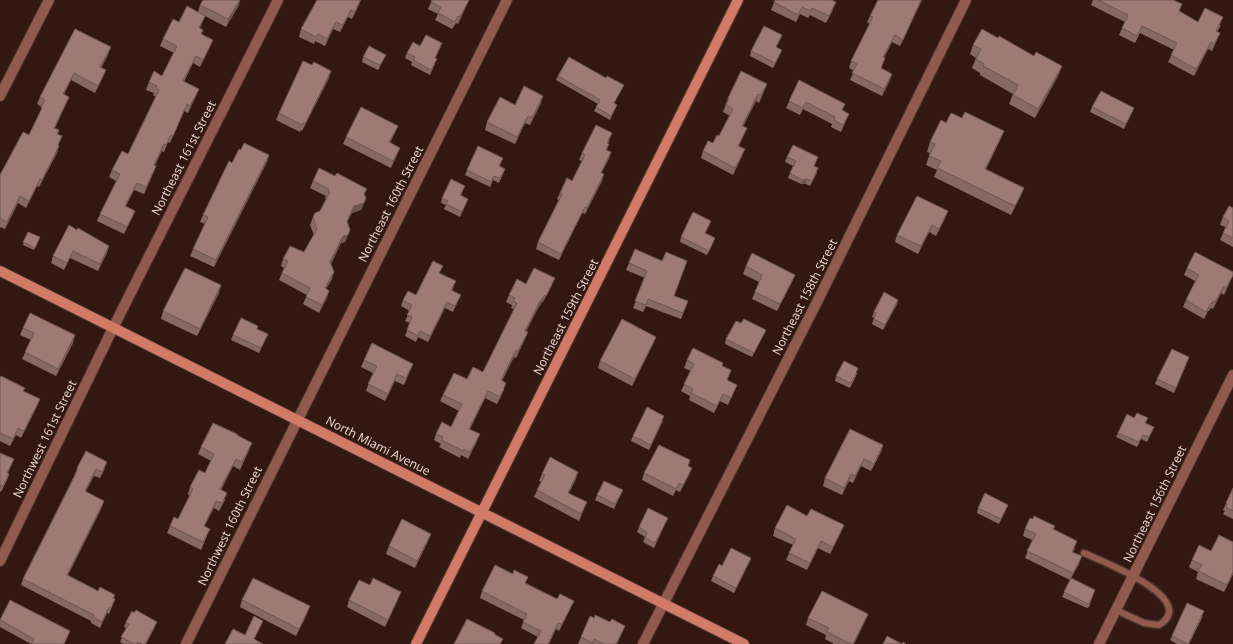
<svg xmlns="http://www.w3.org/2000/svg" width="1233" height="644" viewBox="0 0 1233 644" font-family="'Open Sans',sans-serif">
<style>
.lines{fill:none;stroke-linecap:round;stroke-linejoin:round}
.lane-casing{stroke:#4d332d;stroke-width:9}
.street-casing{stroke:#4d332d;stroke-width:12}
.secondary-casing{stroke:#4d332d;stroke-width:12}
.lane{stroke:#915a4f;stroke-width:6}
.street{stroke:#915a4f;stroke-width:10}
.secondary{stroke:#d17a68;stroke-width:10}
.wall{fill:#876963}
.shaded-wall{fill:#6e5550}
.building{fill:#9d7a73;stroke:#6e5550}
.labels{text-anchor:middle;stroke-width:5;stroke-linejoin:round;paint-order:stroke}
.street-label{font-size:12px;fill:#edd9d5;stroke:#331812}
</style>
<rect width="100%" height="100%" fill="#331812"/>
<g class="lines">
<!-- lane casing -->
<g class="lane-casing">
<path id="lane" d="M1084,553C1101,561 1201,599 1159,625L1144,623L1116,610"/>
</g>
<!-- street casing -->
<g class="street-casing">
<path id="street" d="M0,96L49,0
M0,561L113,328L278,0
M186,644L507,0
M643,644L818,300L966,0
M1099,644L1233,375"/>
</g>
<!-- secondary casing -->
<g class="secondary-casing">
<path id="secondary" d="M0,271L744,644
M416,644L738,0"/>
</g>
<!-- lane -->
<use href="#lane" class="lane"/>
<!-- street -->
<use href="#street" class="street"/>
<!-- secondary -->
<use href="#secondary" class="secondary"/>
</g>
<!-- wall -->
<path class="wall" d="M321,0H361L352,19L348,17L340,32L333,29L325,46L315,41L314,44L299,37L301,29Z
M432,0H469L458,24L456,23L452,29L435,20L438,14L428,9Z
M775,0L833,10L826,23L810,15L808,18L800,14L796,22L771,10Z
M922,0L900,46L892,42L884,58H885L881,68L890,80L882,96L850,80L854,71L849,68L851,61L870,24L867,22L870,16Z
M1093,0H1173L1180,12L1198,22L1221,25L1217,32L1220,33L1217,40L1212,51L1208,49L1194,76L1168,62L1174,50L1140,33L1135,43L1119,35L1125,22L1091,5Z
M200,5H239L226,27L205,16L200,28L203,30L201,34L210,47L200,67L193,63L184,82L196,96L188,113L184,111L170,143L168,142L164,152L162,151L155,165L150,181L144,194L134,190L126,206L135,211L132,218L124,234L97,221L100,214L116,181L109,177L112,170L128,154L156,97L153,95L154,93L146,90L149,82L162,76L174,53L160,46L163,39L179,22L198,12Z
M75,29L108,55L101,68L106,70L103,77L95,93L71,80L64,94L69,97L55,128L59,130L58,134V146L57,153L39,187L37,186L26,208L18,203L5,229L0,227V175L29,135L39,115L42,107L37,104L40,97Z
M780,40L776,47L780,55L773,68L750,56L751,51Z
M973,45L1034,56L1062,66L1058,76L1035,118L1009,104L1013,94L980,75V73L972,68L976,58L970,54Z
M420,46L440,48L435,58V64L430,75L411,65L412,62L405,58L407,53Z
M363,57L384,59L378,70L362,62Z
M312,65L329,78L302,131L301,130L300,132L276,120L279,113Z
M558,76L606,78L624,85L614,103L617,105L610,120L594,111L598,104L556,80Z
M799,80L842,111L849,114L841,132L831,127L832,124L803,109L800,115L786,108Z
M767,84L759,103L756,101L743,126L747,128L739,146L742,156L733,175L701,158L703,151L713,143L719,136L730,116L723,112L728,98Z
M541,103L530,125L525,123L515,144L485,130L487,122L515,105Z
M1092,107L1134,108L1124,129L1090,112Z
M962,118L1004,131L1000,140L986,169L1024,188L1020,197L1011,215L934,177L937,170L926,165L930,153L927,152L930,142L946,123Z
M398,126L390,143L397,155L391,168L343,144L346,137Z
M610,140L608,143L607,150L611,152L601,173L604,174L602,181L585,214L582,213L559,260L536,249L538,242L559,200L557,199L560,193L572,181L582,161L579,160L582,153Z
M241,150L269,155L267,162L214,267L190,256L205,224L200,222L203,215L232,163Z
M787,157H818L814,166L817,173L810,186L806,184H801L788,178L793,166L785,162Z
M500,166L505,169L503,174L499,183L493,180L490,187L465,175L467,170Z
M313,181L365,195L366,198L361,210L352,213L347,222V237L345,242L341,243L331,264L332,279L326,289L329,291L319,313L303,304L307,295L279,280L284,268L281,266L283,259L304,252L314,235L310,225L313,217L320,211L326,199L325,198L326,196L310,188Z
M463,191L461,195L468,199L460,217L444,209L446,205L441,203L442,198Z
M1233,208V247L1220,240L1226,227L1220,225L1223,217Z
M945,218L936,236L929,232L918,254L895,242L897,235Z
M69,225L107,253L98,271L70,258L64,270L51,263L53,256Z
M709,226L705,233L715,238L707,255L680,242L681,237Z
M28,232L40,237L34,250L23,245Z
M662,261L674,296L688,301L681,319L646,306L643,312L633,308L645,278L626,270L629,263Z
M746,266L795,275L792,282L777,311L752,299L759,282L743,274Z
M1187,268L1233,275L1224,295L1221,293L1213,309L1211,308L1209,311H1208L1204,319L1183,307L1186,300L1195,281L1184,275Z
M440,273L454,287L452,291L458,301L453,312L445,308L428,342L418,337L416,342L405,336L410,323L405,321L410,311L401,306L403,300L416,295Z
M526,284L552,285L543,302H542L537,310L526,331L525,339L516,358L514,357L502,381L504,390L497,404L485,398L470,429L477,441L468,459L461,455L460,458L439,447L441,444L434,440L436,434L451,427L459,411L440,401L443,395L467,379L483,372L514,309L511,308L512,305L506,302L509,295Z
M219,293L197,336L161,319L163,311Z
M898,300L883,330L872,324L874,318L872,317L874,312Z
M741,323L766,330L752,357L725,344L726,339Z
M23,328L73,343L56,376L22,359L31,340L20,335Z
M268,334L259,353L231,340L233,335Z
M656,337L653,344L632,386L598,368L600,361Z
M364,360L413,364L404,385L395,381L385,401L366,391L373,373L361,367Z
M687,360L722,366L727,380L737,385L728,405L720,401L714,413L689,400L690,396L681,391L691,371L684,368Z
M1187,362L1174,393L1155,384L1157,379Z
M856,373H857L855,378L850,388L835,381L836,376Z
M0,378L24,391L37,406L21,438L16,435L10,446L0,441Z
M1134,418L1154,427L1147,442L1141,439L1137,447L1116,437L1118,433Z
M663,421L649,450L631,441L633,436Z
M237,435L249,450L240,470L233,466L221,490L225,500L219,511L214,508L204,526L207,536L201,550L167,533L170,526L178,519L190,496L188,494L190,487L205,473L211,461L198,454L201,447Z
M883,445L881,452L871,471L861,466L853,483L849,481L842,495L823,486L825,478Z
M0,453L14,459L8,473L9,474L7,480L1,492L0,491Z
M688,466L692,468L689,475L680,492L676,490L673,496L642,480L644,473Z
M77,468H105L100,478L94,476L85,492L104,501L102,507L68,575L98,591L115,599L109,614L107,613L100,628L91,623V621L21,585L23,579L76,475L75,474Z
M542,474L576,479L569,493L584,509L579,521L534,497L541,482L539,481Z
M1233,488V519L1223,514L1225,511L1223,510Z
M623,490L614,509L595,500L597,495Z
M1008,505L999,524L977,513L978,508Z
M807,516L844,525L841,532L830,554L818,548L807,570L786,560L793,545L773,536L775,528Z
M666,522L654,548L643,542L645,537L637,532L639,527Z
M1025,529L1053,530L1075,548L1073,552L1079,564L1071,578L1095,590L1089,607L1087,608L1062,597L1070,580L1025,558L1032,540L1023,536Z
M428,541L415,568L386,554L389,546Z
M751,558L734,593L711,581L713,576Z
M1192,560L1233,574L1224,592L1196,579L1198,572L1189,567Z
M526,584L557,599L574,601L559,631L556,629L549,644H534L538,637L521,628L524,620L480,598L482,591Z
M370,585L398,599L385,627L347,607L349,600Z
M242,600L307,614L296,636L240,607Z
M134,613L155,627L146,644H123L120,642L126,628L124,627L126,622Z
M868,614L865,621L854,644H834L825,639L826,635L806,625L808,618Z
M1203,616L1189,644H1177L1170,640L1172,636Z
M594,618L625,626L617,644H578L581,637Z
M0,619L68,637L31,644L0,627Z"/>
<!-- shaded-wall -->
<path class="shaded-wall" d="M240,0L239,5L226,27L228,19Z
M360,0V3L352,19L355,12Z
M469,0L458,24L460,17Z
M921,0H922L900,46L903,40Z
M351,10L348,17L340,32L343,25Z
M336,22L333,29L325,46L327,39Z
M1220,33L1217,40L1212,51L1214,44Z
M895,35L892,42L881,64L883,57Z
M1211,42L1208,49L1194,76L1196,69Z
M111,47L108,55L98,74L100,67Z
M196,56L193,63L180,88L183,81Z
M1062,66L1058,76L1035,118L1038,109Z
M331,71L329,78L302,131L305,124Z
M74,73L71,80L61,101L63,94Z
M892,74L890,80L882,96L884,89Z
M199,89L196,96L188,113L190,106Z
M758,94L756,101L740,133L742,126Z
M543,96L541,103L530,125L532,118Z
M528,116L525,123L515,144L517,137Z
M398,126L395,133L386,150L389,142Z
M1004,131L1000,140L982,178L985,169Z
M164,144L162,151L151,172L154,165Z
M59,146L57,153L39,187L42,180Z
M400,148L397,155L391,168L393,161Z
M745,149L742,156L733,175L735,168Z
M611,152L609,159L598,179L601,173Z
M269,155L267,162L214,267L216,260Z
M153,173L150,181L144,194L146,187Z
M604,174L602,181L585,214L587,208Z
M40,179L37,186L26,208L29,201Z
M807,179L806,184H801L802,180Z
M137,183L134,190L122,213L125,206Z
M20,196L18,203L5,229L7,222Z
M366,198L361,210L352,213L344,228L354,206Z
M585,207L582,213L559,260L561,254Z
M948,211L945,218L936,236L939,229Z
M932,225L929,232L918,254L921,246Z
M350,230L345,242L341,243L328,270L330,262L343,236Z
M109,246L107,253L98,271L100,264Z
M334,272L332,279L322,296L325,288Z
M795,275L792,282L777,311L780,304Z
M1233,275L1231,280L1224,295L1226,288Z
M221,285L219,293L197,336L200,329Z
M1224,286L1221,293L1213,309L1215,302Z
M329,291L327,298L319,313L322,305Z
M545,295L542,302L537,310L523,338L525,331L539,303Z
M898,300L897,305L883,330L885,325Z
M447,302L445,308L428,342L430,336Z
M528,332L525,339L516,358L518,351Z
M75,335L73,343L56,376L58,369Z
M656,337L653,344L632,386L635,379Z
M516,350L514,357L498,387L501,380Z
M397,374L395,381L385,401L388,394Z
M488,391L485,398L467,435L469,429Z
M40,399L37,406L21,438L24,431Z
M480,434L477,441L468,459L470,452Z
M252,443L249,450L240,470L242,462Z
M883,445L881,452L871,471L874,464Z
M236,459L233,466L218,496L220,489Z
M864,459L861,466L853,483L855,476Z
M692,468L689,475L680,492L683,485Z
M96,469L94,476L83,497L85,491Z
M578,472L576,479L565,500L568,493Z
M851,474L849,481L842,495L844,488Z
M104,501L102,507L65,581L67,575Z
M216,501L214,508L201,533L204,526Z
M844,525L841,532L830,554L833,547Z
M431,534L428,541L415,568L417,561Z
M821,541L818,548L807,570L810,563Z
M1082,556L1079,564L1070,580L1073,573Z
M751,558L749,563L734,593L736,588Z
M1233,572V574L1224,592L1227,585Z
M310,606L307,614L296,636L299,629Z
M109,607L107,613L100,628L102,622Z
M868,614L865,621L854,644H853Z
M625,626L622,633L617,644H616Z"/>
<!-- building -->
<path class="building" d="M203,0H240L228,19L200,5Z
M317,0H360L355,12L351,10L343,25L336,22L327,39L318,34L316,37L301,29Z
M432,0H469L460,17L458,16L455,22L438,13L441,7L431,2Z
M775,0H831L836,2L829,16L812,8L811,11L802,7L798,15L774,2Z
M878,0H921L903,40L895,35L883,57L885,58L881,68L892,74L884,89L852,73L857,64L851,61L873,17L870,16Z
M1098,0H1173L1182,4L1179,11L1198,22L1205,8L1223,17L1216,31L1220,33L1214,44L1211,42L1196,69L1171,55L1177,43L1142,26L1137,36L1122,28L1128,15Z
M187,6L205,16L199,28L203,30L201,34L213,40L203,60L196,56L183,81L199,89L190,106L187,104L173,136L171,135L166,145L164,144L154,165L156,166L153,173L146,187L137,183L125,206L135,211L127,227L100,214L120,174L112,170L122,151L128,154L159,90L156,88L157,86L149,82L154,71L162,76L177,46L163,39L173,19L179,22Z
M764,26L782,35L776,47L782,50L775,63L751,51Z
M75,29L111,47L100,67L106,70L98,86L74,73L63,94L69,97L54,128L59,130L57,134L62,136L58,145L59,146L42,180L40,179L29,201L20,196L7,222L0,218V175L23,132L29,135L42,108L41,107L45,100L40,97Z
M982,29L998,38L999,36L1034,56L1036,52L1062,66L1038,109L1013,95L1018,85L983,66L984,64L976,59L981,49L973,45Z
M426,35L442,43L435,58L437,59L431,70L413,60L415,57L407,53L413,42L420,46Z
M369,46L386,55L380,65L363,57Z
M569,57L606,78L607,76L624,85L614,103L617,105L611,116L596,107L600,100L558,76Z
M303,61L312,65L314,62L331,71L305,124L303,123L302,125L279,113Z
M741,71L767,84L761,95L758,94L742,126L747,128L738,146L745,149L735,168L703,151L708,141L713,143L717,135L719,136L733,109L726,105L729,98H728Z
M799,80L845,104L842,110L849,114L843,125L834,120L835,117L806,102L802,108L789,101Z
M524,86L543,96L532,118L528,116L517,137L487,122L500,97L515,105Z
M1101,91L1134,108L1126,124L1092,107Z
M361,107L398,126L389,142L400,148L393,161L346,137Z
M965,112L1004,131L985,169L1024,188L1015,206L937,168L941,161L929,156L935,144L930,142L941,120L946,123L951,113L962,118Z
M596,125L612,133L607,143L609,144L606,150L611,152L601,173L604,174L587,208L585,207L561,254L538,242L562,194L560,193L567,178L572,181L585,155L582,153Z
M244,143L269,155L216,260L193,249L208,217L203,215L229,161L232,163L239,149L241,150Z
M793,145L818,157L814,166L818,168L812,181L807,179L802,180L790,173L796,161L787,157Z
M478,146L503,158L499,166L505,169L500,178L494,176L491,182L467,170Z
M319,168L335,176L337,173L367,189L364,194L366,198L364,203L354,206L347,221L350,230L348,235L343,236L330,262L334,272L325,288L329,291L322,305L306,297L310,288L282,273L288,261L283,259L290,246L304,252L317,229L313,217L315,213L320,211L330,192L328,191L329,189L313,181Z
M451,179L465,186L460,195L468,199L462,212L446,204L448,201L442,198Z
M917,196L948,211L939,229L932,225L921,246L897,235Z
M1229,206L1233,208V238L1223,233L1229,221L1223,217Z
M693,212L711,221L705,233L715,238L709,251L681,237Z
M69,225L77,230L78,228L109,246L100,264L73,251L67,263L53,256Z
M28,232L40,237L35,248L23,242Z
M635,249L662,261L666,252L687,261L674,296L688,301L683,313L648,299L646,305L635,301L647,271L629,263Z
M1195,252L1233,272V275L1226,288L1224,286L1215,302L1213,301L1212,304L1211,303L1206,312L1186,300L1199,275L1187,268Z
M752,253L795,275L780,304L755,292L762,275L746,266Z
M433,261L443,266L439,273L456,281L451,290L461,295L455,306L447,302L430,336L420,331L418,336L407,330L412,317L407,315L412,305L403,300L408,291L416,295Z
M185,268L221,285L200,329L163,311Z
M534,268L555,278L546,296L545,295L539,303L525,331L528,332L518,351L516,350L501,380L506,383L500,397L488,391L469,429L480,434L470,452L464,449L463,451L442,440L443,437L436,434L442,422L451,427L462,404L443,395L454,373L467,379L473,367L483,372L517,303L513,301L515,298L509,295L517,279L526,284Z
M884,292L898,300L885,325L874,319L876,313L874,312Z
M30,313L75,335L58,369L25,352L34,333L23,328Z
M241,318L258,326L257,329L268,334L261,348L233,335Z
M622,319L656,337L635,379L600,361Z
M744,319L766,330L754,353L726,339L736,321L741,323Z
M372,343L413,364L406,378L397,374L388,394L368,384L377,366L364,360Z
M693,348L723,363L722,366L731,370L727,380L737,385L731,398L723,394L717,406L691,393L693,389L684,384L694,364L687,360Z
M1172,349L1189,357L1176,388L1157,379Z
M844,361L858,368L856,373H857L851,383L836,376Z
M1,376L25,388L23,391L40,399L24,431L18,428L13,439L0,433V378Z
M647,407L664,416L651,445L633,436Z
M1137,413L1148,418L1145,423L1154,427L1149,437L1143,435L1139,442L1118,433L1127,414L1134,418Z
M213,423L237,434V435L252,443L242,462L236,459L220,489L227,493L222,503L216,501L204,526L210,529L203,542L170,526L174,517L178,519L193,489L190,487L199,470L205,473L214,454L201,447Z
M850,429L883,445L874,464L864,459L855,476L851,474L844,488L825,478Z
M659,445L690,460L688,466L692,468L683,485L679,483L676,489L644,473Z
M86,451L107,462L102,472L96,469L85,491L104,501L67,575L98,591L100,587L115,595L113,598L115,599L111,608L109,607L102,622L93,617L94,615L23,579L78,469L77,468Z
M0,453L14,459L7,473L9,474L3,486L1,485L0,488Z
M550,457L578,472L568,493L587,502L581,514L537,490L545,475L542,474Z
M604,481L623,490L615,504L597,495Z
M1233,488V511L1226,507L1227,504L1226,503Z
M985,493L1008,505L1001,519L978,508Z
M787,505L807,516L811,509L844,525L833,547L821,541L810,563L789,553L796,539L775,528Z
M648,508L668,518L655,543L645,538L647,533L639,527Z
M1034,516L1055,526L1053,529L1077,541L1072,552L1082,556L1073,573L1027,551L1036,534L1025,529L1030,518L1033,519Z
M402,519L431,534L417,561L389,546Z
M1219,535L1233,542V572L1227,585L1198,571L1202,565L1192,560L1199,545L1211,551Z
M731,548L751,558L736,588L713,576L719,564L722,566Z
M495,565L513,574L514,570L528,577L525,583L557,599L560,594L574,601L562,624L558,623L548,644H534L541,631L523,622L527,614L482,591Z
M253,578L310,606L299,629L242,600Z
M373,578L401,592L388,620L349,600L359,580L370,585Z
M1071,578L1095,590L1090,602L1088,604L1064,592Z
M822,591L868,614L853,644H851L827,632L829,628L808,618Z
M10,600L70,631L64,644H31L34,639L0,620Z
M1187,603L1204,611L1188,644L1172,636Z
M136,610L157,622L145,644H142L138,642L137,644H134L121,637L129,624L126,622L132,611L134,613Z
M595,615L610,622L612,619L625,626L616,644H604L594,639L593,643L581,637L590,616L594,618Z
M254,616L263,621L254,639L263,644H225L233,629L245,635Z
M467,619L495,633L494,634L503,639L500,644H454Z
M887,636L902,644L903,642L906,644H883Z"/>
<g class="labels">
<!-- street labels -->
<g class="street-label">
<text transform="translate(184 158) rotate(-63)" y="4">Northeast 161st Street</text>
<text transform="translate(391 204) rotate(-63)" y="4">Northeast 160th Street</text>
<text transform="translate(805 297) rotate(-63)" y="4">Northeast 158th Street</text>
<text transform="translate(566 317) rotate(-63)" y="4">Northeast 159th Street</text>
<text transform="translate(45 439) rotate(-64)" y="4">Northwest 161st Street</text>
<text transform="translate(378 446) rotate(27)" y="4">North Miami Avenue</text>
<text transform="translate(1155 504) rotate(-64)" y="4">Northeast 156th Street</text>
<text transform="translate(230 526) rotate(-64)" y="4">Northwest 160th Street</text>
</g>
</g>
</svg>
